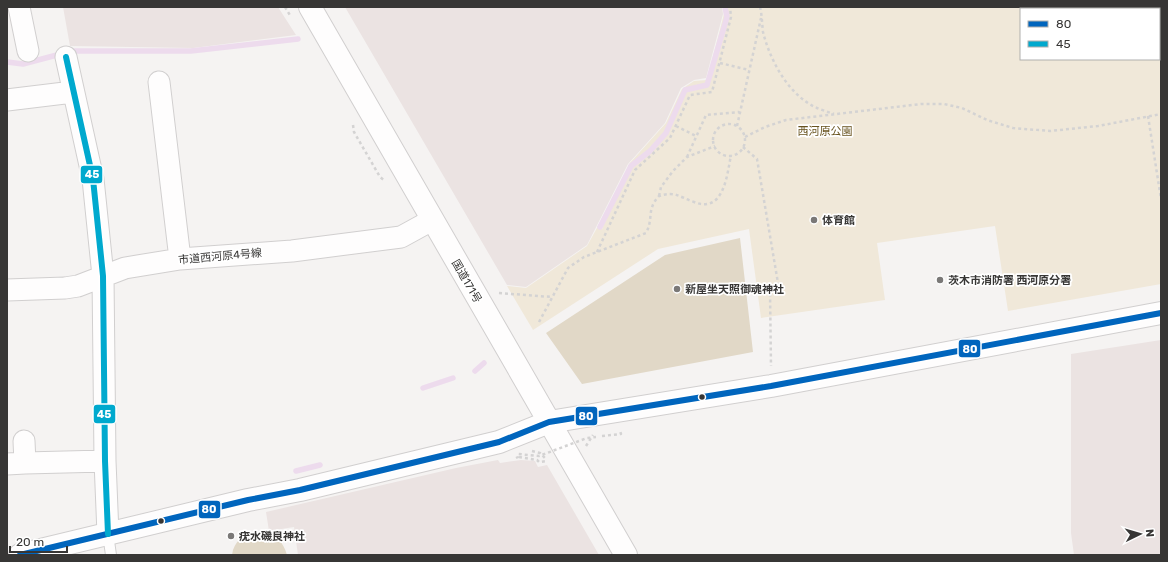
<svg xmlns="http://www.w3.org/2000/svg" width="1168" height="562" viewBox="0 0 1168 562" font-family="Rubik,'Noto Sans JP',sans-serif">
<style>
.built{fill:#ebe3e2}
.green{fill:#f0e8d9;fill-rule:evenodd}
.forest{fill:#e1d8c7}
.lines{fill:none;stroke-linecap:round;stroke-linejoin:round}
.stream{stroke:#eddbed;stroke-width:5.5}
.lane-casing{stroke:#d1cfcf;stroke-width:12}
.street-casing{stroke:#d1cfcf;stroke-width:23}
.secondary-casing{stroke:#d1cfcf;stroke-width:24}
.highway-casing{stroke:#d1cfcf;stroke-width:24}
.path{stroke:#d4d3d3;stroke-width:2.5;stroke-dasharray:3 3;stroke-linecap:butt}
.lane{stroke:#fefdfd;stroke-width:10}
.street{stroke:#fefdfd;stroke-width:21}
.secondary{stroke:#fefdfd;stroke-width:22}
.highway{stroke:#fefdfd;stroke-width:22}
.path-bridge{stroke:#d4d3d3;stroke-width:2.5;stroke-dasharray:3 3;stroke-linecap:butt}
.bus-1-casing{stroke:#fff;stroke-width:9}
.bus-2-casing{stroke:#fff;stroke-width:9}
.bus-1{stroke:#0065bd;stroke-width:6}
.bus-2{stroke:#00a9ce;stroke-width:6}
.poi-dot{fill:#7a7877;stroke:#fff;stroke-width:1.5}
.bus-dot{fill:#373635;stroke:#fff;stroke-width:1.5}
.labels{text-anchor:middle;stroke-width:3.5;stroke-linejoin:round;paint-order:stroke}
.park-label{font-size:11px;fill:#68531f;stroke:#fff}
.poi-label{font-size:11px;font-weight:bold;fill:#373635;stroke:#fff;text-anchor:start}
.street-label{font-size:11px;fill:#373635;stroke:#fff}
.line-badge{stroke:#fff;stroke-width:1.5}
.badge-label{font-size:11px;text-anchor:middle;font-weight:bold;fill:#fff}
</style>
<rect width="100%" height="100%" fill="#f5f3f2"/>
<!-- built -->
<path class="built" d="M63,7H278L296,35L193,48L70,46Z
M345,7H722L723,14L706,78L694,80L681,88L665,123L628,164L587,245L526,287L507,285Z
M1161,340V555H1074L1071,533V354Z
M498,460L500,463L521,460L535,461L538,467L547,465L599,555H298L294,527L269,531L266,512L456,468Z"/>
<!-- green -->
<path class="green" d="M723,7H1161V284L1008,311L995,226L877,243L885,300L761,318L749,229L658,249L533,330L507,286L526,288L587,246L598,226L602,229L629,164L666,123L682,89L694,81L707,80L724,14ZM1021,9H1159V59H1021Z"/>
<!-- forest -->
<path class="forest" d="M740,238L753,352L582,384L546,333L665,255Z
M262,531C276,535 283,541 287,555H232C234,539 247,533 262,531Z"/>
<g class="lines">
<!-- stream -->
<path class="stream" d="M7,62L23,64L72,51H191L298,39
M600,227L631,166L650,151L666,133L685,90L707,85L727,17L725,7
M475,371L484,363
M423,388L453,378
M296,471L320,465"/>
<!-- lane casing -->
<g class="lane-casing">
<path id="lane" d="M108,534L111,555"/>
</g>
<!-- street casing -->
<g class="street-casing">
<path id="street" d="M19,7L28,51
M66,57L93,179L103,276L105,461L108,534
M159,82L180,259
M7,100L73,92
M7,290L65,288L78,286L125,268L180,259L292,251L401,237L432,220
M24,441L25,463L105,461
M7,464L25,463"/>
</g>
<!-- secondary casing -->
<g class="secondary-casing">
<path id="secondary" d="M20,555L248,500L300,490L499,442L549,422L771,386L1161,313"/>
</g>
<!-- highway casing -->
<g class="highway-casing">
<path id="highway" d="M310,7L626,555"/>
</g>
<!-- path -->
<path class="path" d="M285,7L291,17
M760,7C762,15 762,24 763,32C770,60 788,95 817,108C822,110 828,112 834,114
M720,63L749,70
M1148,116L1161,199
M713 140a16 16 0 1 1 32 0a16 16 0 1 1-32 0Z
M353,125L354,132L380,177L385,181
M676,126L696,136
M737,126L761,18
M745,137L765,127L786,120L921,104H944L962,108L987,120L1013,128L1050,131L1098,126L1161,114
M743,147L757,159L779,289L770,291L771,366
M687,157L706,115L739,112
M659,196L661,187L673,171L687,157L715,146
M597,252L635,170L670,138L690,95L712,92L731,17L730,7
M499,293L552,297
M539,322L568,268L584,257L646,233C654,218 646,210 659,196C676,191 679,197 694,202C724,214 727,175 731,155
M602,436L621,434L620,431
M586,446L593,435
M532,451L540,453L546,459
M519,457L537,460L539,462L547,461"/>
<!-- lane -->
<use href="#lane" class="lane"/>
<!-- street -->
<use href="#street" class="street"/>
<!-- secondary -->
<use href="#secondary" class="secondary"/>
<!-- highway -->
<use href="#highway" class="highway"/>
<!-- path-bridge -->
<path class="path-bridge" d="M516,458L518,457V454L539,456L587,438L596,437"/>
<!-- bus-1 casing -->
<g class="bus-1-casing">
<path id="bus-1" d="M20,555L248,500L300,490L499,442L549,422L771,386L1161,313"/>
</g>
<!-- bus-2 casing -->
<g class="bus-2-casing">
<path id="bus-2" d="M66,57L93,179L103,276L105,461L108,534"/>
</g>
<!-- bus-1 -->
<use href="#bus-1" class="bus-1"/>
<!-- bus-2 -->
<use href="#bus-2" class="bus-2"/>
</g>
<!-- markers -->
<g class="poi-dot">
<circle cx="814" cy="220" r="4"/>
<circle cx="940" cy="280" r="4"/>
<circle cx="677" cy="289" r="4"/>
<circle cx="231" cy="536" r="4"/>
</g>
<g class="bus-dot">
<circle cx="702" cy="397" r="3.5"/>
<circle cx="161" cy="521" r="3.5"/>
</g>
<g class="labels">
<!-- park labels -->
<g class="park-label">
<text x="825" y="135">西河原公園</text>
</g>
<!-- poi labels -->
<g class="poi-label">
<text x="822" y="224">体育館</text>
<text x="948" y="284">茨木市消防署 西河原分署</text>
<text x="685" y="293">新屋坐天照御魂神社</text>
<text x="239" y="540">疣水磯良神社</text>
</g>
<!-- street labels -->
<g class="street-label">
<text transform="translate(220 256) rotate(-5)" y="4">市道西河原4号線</text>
<text transform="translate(467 281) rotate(60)" y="4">国道171号</text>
</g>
</g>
<g class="line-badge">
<rect x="80" y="165" width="23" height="19" rx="4" fill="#00a9ce"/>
<rect x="958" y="339" width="23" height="19" rx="4" fill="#0065bd"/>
<rect x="93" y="404" width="23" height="20" rx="4" fill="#00a9ce"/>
<rect x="575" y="406" width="23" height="20" rx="4" fill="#0065bd"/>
<rect x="198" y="500" width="23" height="19" rx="4" fill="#0065bd"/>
</g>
<g class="badge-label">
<text x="92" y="178">45</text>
<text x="970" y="353">80</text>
<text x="104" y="418">45</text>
<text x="586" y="420">80</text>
<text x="209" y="513">80</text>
</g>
<!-- border -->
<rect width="1168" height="562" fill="none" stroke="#373635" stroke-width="16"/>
<!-- legend -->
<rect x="1020" y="8" width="140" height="52" fill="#ffffff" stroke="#afafae"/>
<rect x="1028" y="21" width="20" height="6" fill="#0065bd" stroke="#afafae"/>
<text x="1056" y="28" font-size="12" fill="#373635">80</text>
<rect x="1028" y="41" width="20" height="6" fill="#00a9ce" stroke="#afafae"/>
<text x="1056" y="48" font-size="12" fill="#373635">45</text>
<!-- north arrow -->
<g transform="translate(1140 534) rotate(85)" stroke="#ffffff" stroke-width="3" paint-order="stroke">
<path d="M0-3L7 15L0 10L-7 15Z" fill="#373635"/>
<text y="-6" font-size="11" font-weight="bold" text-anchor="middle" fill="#373635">N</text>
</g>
<!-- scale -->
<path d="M10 546v6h57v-6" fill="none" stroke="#373635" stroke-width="2"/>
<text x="16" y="546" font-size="12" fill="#373635" stroke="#ffffff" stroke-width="3" paint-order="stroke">20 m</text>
</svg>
